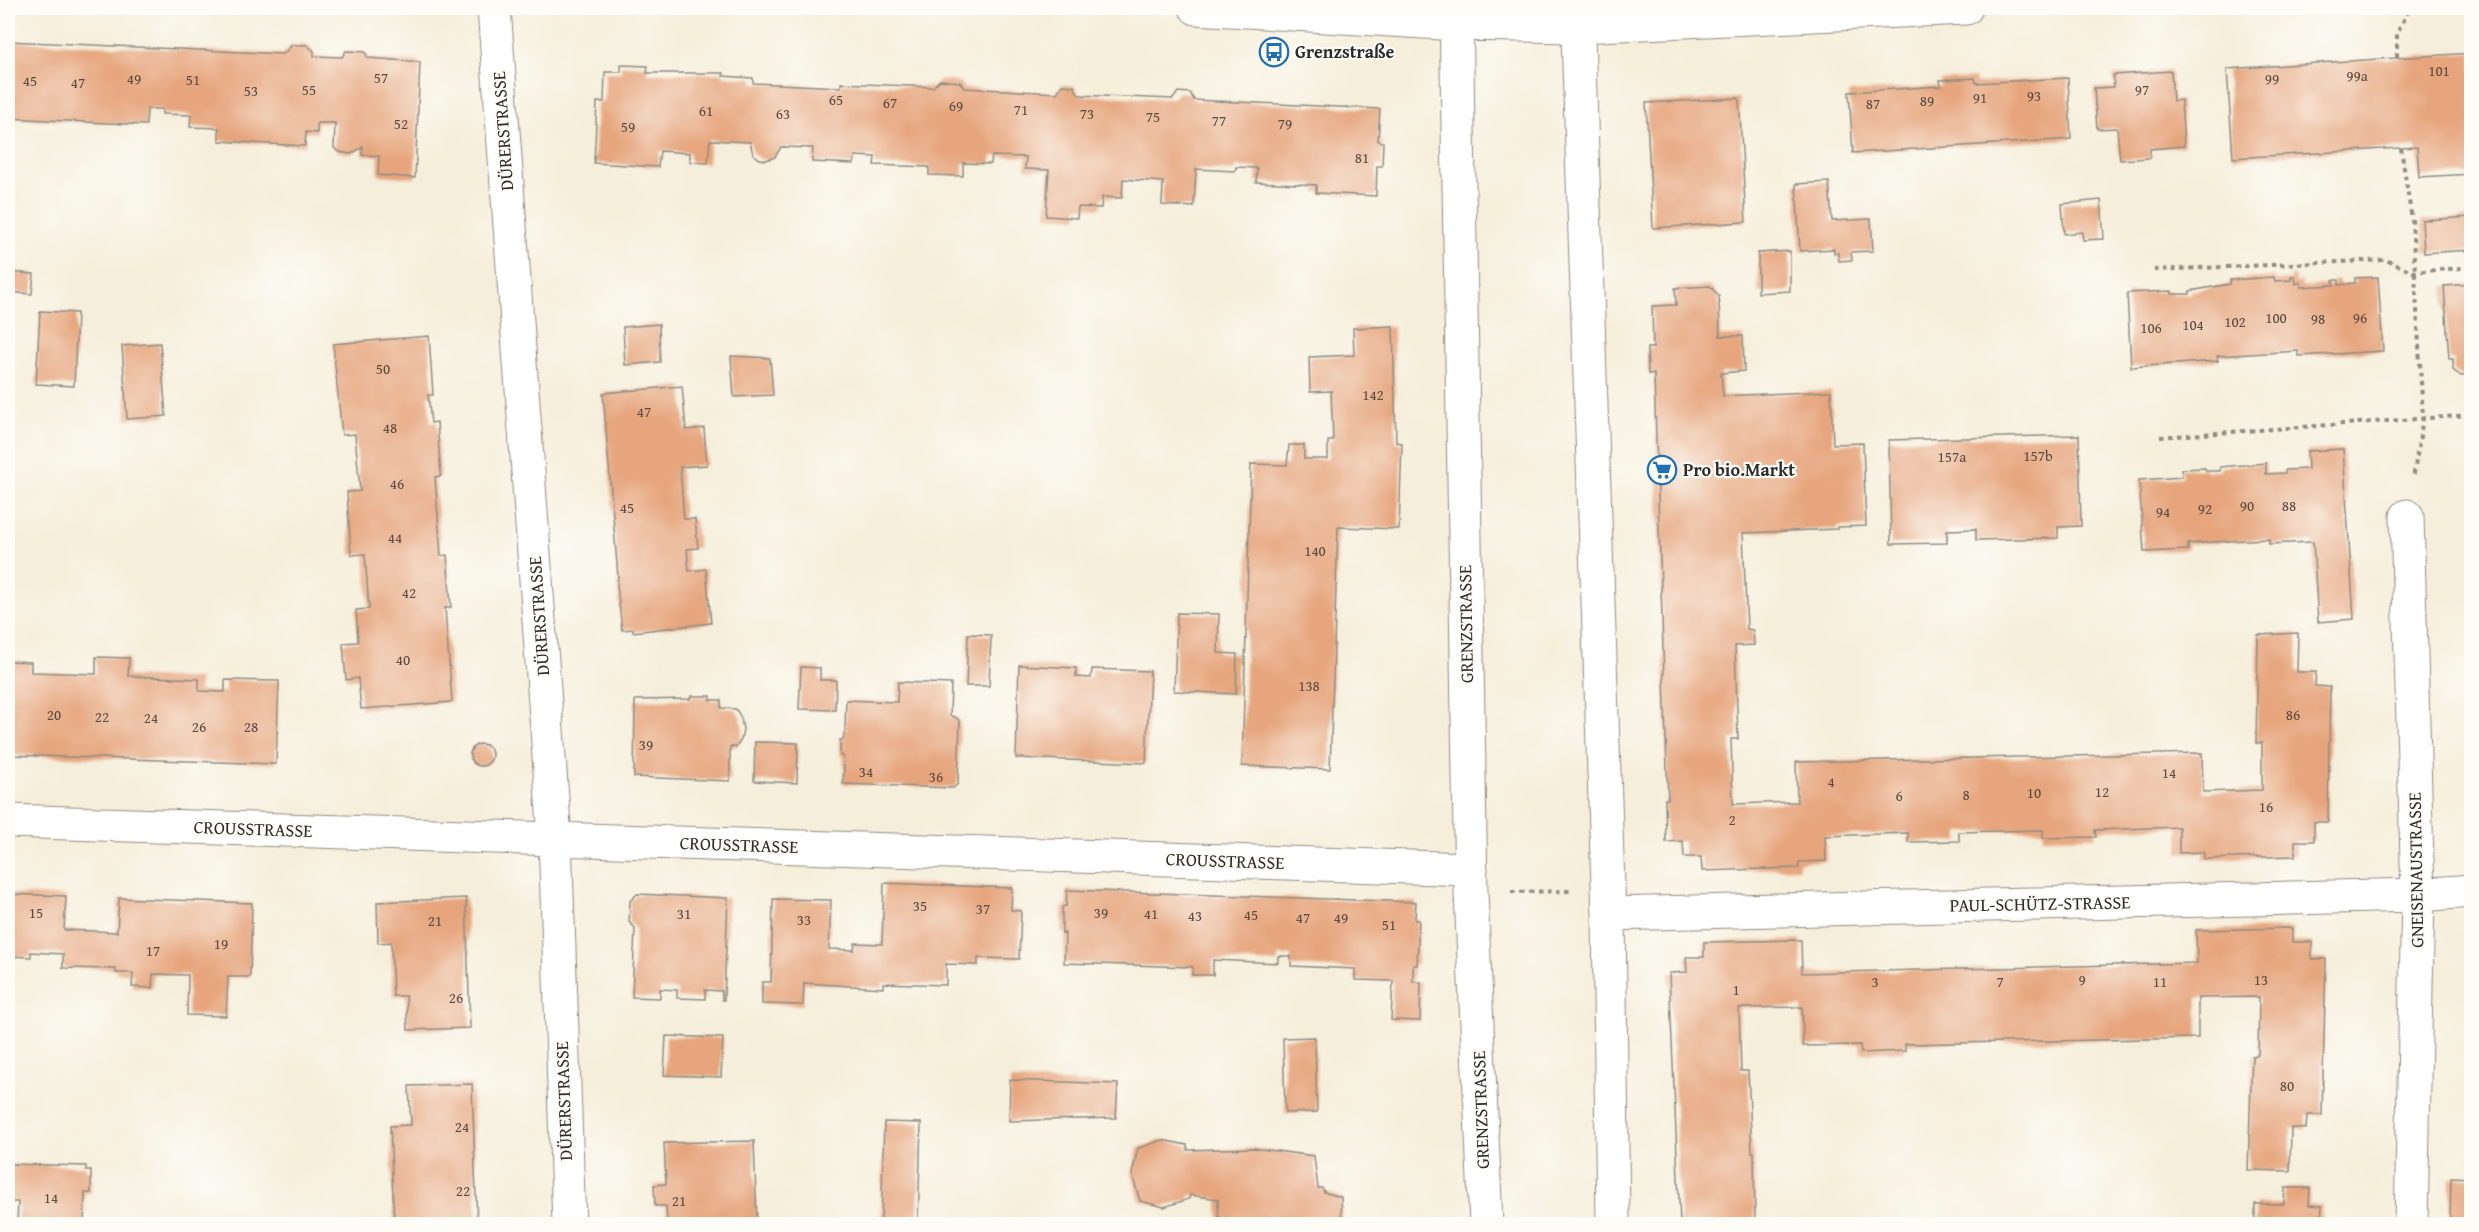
<svg xmlns="http://www.w3.org/2000/svg" width="2479" height="1232" viewBox="0 0 2479 1232" font-family="'Gentium Book Plus',serif">
<style>
.building{fill:#e6a57d}
.lines{fill:none;stroke-linecap:round;stroke-linejoin:round}
.minor-casing{stroke:#908c82;stroke-width:35}
.path{stroke:#908c82;stroke-width:4;stroke-dasharray:4.5 4.5;stroke-linecap:butt}
.minor{stroke:#fff;stroke-width:33}
.labels{text-anchor:middle;stroke-width:4.5;stroke-linejoin:round;paint-order:stroke}
.number-label{font-size:15px;fill:#5a4a40}
.poi-label{font-size:18px;font-weight:bold;fill:#2b2b2b;stroke:#fdfcf7;text-anchor:start}
.street-label{font-size:18px;fill:#2b2b2b;stroke:#fdfcf7}
</style>
<rect width="100%" height="100%" fill="#fdfcf7"/>
<filter id="ink" filterUnits="userSpaceOnUse"><feTurbulence type="fractalNoise" baseFrequency=".0167" numOctaves="2"/><feDisplacementMap in="SourceGraphic" scale="12" xChannelSelector="R" yChannelSelector="G"/><feConvolveMatrix kernelMatrix="1 2 1 2 8 2 1 2 1" color-interpolation-filters="sRGB"/></filter>
<filter id="wash" filterUnits="userSpaceOnUse"><feTurbulence type="fractalNoise" baseFrequency=".008" numOctaves="4" result="noise"/><feDisplacementMap in="SourceGraphic" scale="24" xChannelSelector="R" yChannelSelector="G"/><feGaussianBlur stdDeviation="1.35" result="paint"/><feColorMatrix in="noise" values="0 0 0 0 0 0 0 0 0 0 0 0 0 0 0 0 0 1.4 0 .05"/><feComposite in="paint" operator="in"/></filter>
<g filter="url(#wash)">
<rect width="100%" height="100%" fill="#f5eeda"/>
<g id="blocks">
<!-- building -->
<path class="building" d="M8,41L283,54L292,45H307L314,51V56L342,57L346,51L365,52L368,58L420,62L415,178L378,175L379,156L362,155L363,147L351,154L339,152L334,148L335,123H317V133L306,132L305,146L219,141V128L190,127L191,115L162,114V109H147L146,125L8,118Z
M2472,53V174L2419,177L2417,147L2233,158L2227,69Z
M621,65L648,66L647,73H724L723,76L753,78V83L841,87V83L933,87L940,80L960,82L964,88L1057,93L1062,85L1074,86L1079,95L1173,99L1178,92L1190,93L1194,100L1380,109L1378,141L1383,142L1382,166H1377L1376,196L1316,193V185L1256,182L1257,168L1236,167L1235,171L1196,169L1194,207L1162,205L1163,182L1123,179L1122,198L1102,197L1101,208L1078,207L1077,218L1046,216L1049,170L1025,169L1026,157L992,156L991,164L963,163V176L929,175V167L874,165L875,157L855,156L854,164L812,162L813,148L781,147L775,157L766,160L760,159L753,154L750,142L710,140L708,163L690,162V153L660,151L658,167L594,163L597,102H604L605,72H621Z
M2171,71L2173,101L2181,100L2184,146L2150,149V158L2120,160L2117,128L2097,129L2094,88L2114,87L2113,75Z
M1975,78L1976,83L2068,78L2071,139L1853,153L1849,92L1941,86L1940,80Z
M1739,98L1746,222L1653,228L1646,103Z
M1829,182L1832,221L1871,219L1873,251L1851,252L1852,260L1839,261L1838,253H1834V249L1800,251L1796,184Z
M2101,200L2104,239L2083,240L2082,232L2064,234L2062,204Z
M2472,217V250L2424,253L2422,220Z
M1790,251V291L1758,293V253Z
M8,272L34,274L32,294L8,292Z
M2291,276H2295L2296,284L2301,282V287L2334,285L2333,280H2339V285L2355,283V278L2378,277L2383,351L2299,356L2298,351L2217,356L2218,361L2131,367L2127,293L2172,291V294H2190V291L2230,284V280L2274,277L2275,281L2291,280Z
M2472,284V375L2461,376L2453,370V359H2449L2444,286Z
M1710,286L1719,296L1720,336H1743L1744,371L1721,373L1723,396L1831,391L1833,444L1863,443L1866,526L1837,527V529L1743,533L1747,629L1753,630L1754,645L1735,646L1738,739H1731L1733,804L1797,802L1796,762L2202,753L2203,792L2262,790V743H2256L2258,635L2298,633L2297,672H2316L2315,686L2330,687L2328,822H2314V841H2295V856L2204,859V852L2179,853V827L2095,830L2096,837L2043,838V830L1959,832V841L1908,842V833L1825,836L1826,861L1799,862V868L1702,871L1701,857H1684L1683,841L1666,842L1665,799H1668L1654,377V374H1648L1647,348H1653L1652,306L1676,305L1675,288Z
M40,311L77,313L74,386L36,384Z
M8,315H11L9,335H8Z
M659,324L660,362L625,365L623,327Z
M1393,326L1396,442L1402,443L1399,529L1338,527L1330,769L1242,766L1251,464L1287,465L1289,445H1304V459H1328V441H1333L1331,391L1310,392L1309,357L1354,355L1353,328Z
M429,336L433,395H428L431,423L437,422L441,476L435,477L441,556L447,555L451,607L445,608L452,702L361,709L358,678L346,680L343,643L358,642L356,610L369,609L365,554L351,555L347,492L360,491L355,434L342,435L333,344Z
M160,343L166,416L127,419L122,346Z
M731,356L770,358L773,395L734,397Z
M682,386L686,430L704,428L707,465L680,467L684,519H695L698,548L687,549L689,571L706,569L711,623L633,632V629L622,630L617,585L618,577L603,393Z
M2079,435L2081,526L2058,527V538L1976,540V529L1947,530V543L1891,544L1889,440Z
M2343,449L2354,619L2318,622L2313,542L2269,544V539L2228,541L2188,544V550L2144,552L2139,480L2182,477L2181,469L2205,468L2206,471H2220V467L2266,463V474L2285,473V470L2308,469L2307,451Z
M1177,613L1219,614L1218,653L1237,654L1236,694L1174,691Z
M968,634L991,635L989,686H966Z
M96,657L129,658L128,676L199,679V691L225,692V680L279,681L276,764L8,755V661L31,662V672L96,674Z
M1019,665L1076,668V677L1091,678L1092,669L1150,671L1146,763L1016,758Z
M801,667L820,668V680H836L835,710L799,709Z
M898,682L951,684L950,716L955,717L960,721L958,784L953,788L843,784L844,768L843,756H840V740H843L845,729L846,700L897,702Z
M691,696H711L710,700H721V708L736,709L741,718L743,729L741,740L736,747H730V781L634,777L635,700L690,699Z
M755,742L798,743L797,783L754,781Z
M470 755a11 11 0 1 1 22 0a11 11 0 1 1-22 0Z
M884,883L1012,888L1011,910L1021,911L1019,959L978,958V965L946,964V985L883,983V988L804,983L803,1005L762,1004V982H771L773,899L831,900L829,949L854,950L855,943L882,944Z
M1067,890L1416,902L1415,920H1419L1417,965H1413V982H1421L1420,1021L1391,1020L1393,981L1355,980V969L1291,966V956H1278V963L1213,960V975H1192L1193,967L1064,963L1065,933L1062,934V907L1066,906Z
M8,894L66,896L64,930L92,931L117,932L119,898L252,903L250,977H228L226,1016L187,1015L188,975L153,974L152,988L132,987L133,973H116V969L63,968V954L31,952V957L8,956Z
M637,894L728,898L724,1000H722V991L705,990V999L677,998V990L660,989V998L632,997L635,928L629,922L630,901Z
M466,898L470,1028L408,1030L406,996H393L391,942L378,943L377,902Z
M2292,928V942H2312V959H2326L2322,1115H2307L2306,1129L2291,1128L2290,1171L2248,1170L2252,1056L2258,1055L2259,997L2198,998V1038L1905,1044V1051L1861,1053L1860,1045L1803,1046L1802,1007L1739,1008L1741,1071H1748L1752,1152H1754L1755,1224H1680L1669,973L1687,972L1686,957H1704V942L1801,940L1802,973L2197,963L2196,930Z
M666,1036L723,1038L721,1077L664,1075Z
M1315,1037L1317,1112L1285,1113L1283,1038Z
M1010,1080L1118,1084L1116,1118L1009,1121Z
M472,1084L477,1224H394L390,1126L411,1125L409,1086Z
M884,1122L921,1123L918,1224H881Z
M1162,1140L1187,1145L1188,1150L1253,1148L1314,1156L1318,1188H1322L1324,1192L1341,1197L1342,1224H1219L1218,1199L1190,1195L1189,1199L1164,1207L1140,1201L1132,1174L1138,1148Z
M754,1141L757,1224H667L666,1206H655L654,1185L666,1184L664,1143Z
M8,1164L86,1166V1170H91V1193H85L84,1224H17L18,1202H8Z
M2451,1177L2472,1178V1224H2448L2450,1222Z
M2285,1188H2310L2309,1205L2322,1206L2321,1224H2255V1204H2284Z"/>
</g>
</g>
<g filter="url(#ink)">
<use href="#blocks" fill-opacity="0" stroke="#908c82" stroke-width="1.5"/>
<g class="lines">
<!-- minor casing -->
<g class="minor-casing">
<path id="minor" d="M494,8L555,839L569,1224
M1196,8L1457,24L1578,26L1966,8
M1456,8L1471,893L1486,1224
M1577,8L1609,914L1613,1224
M2407,516L2418,895L2411,1224
M8,821L1471,869
M1609,914L2418,895L2472,891"/>
</g>
<!-- path -->
<path class="path" d="M2397,57V33L2410,8
M2401,148L2412,220L2423,418L2413,479
M2154,270L2386,260L2413,272L2472,267
M2160,437L2472,415
M1511,892L1570,891"/>
<!-- minor -->
<use href="#minor" class="minor"/>
</g>
</g>
<!-- icons -->
<defs>
<g id="bus-ring" transform="scale(1.5)"><circle r="9.5" fill="#fdfcf7" stroke="#1f6fb2" stroke-width="1.5"/><path d="M-5-6H5V4H4V6H2V4H-2V6H-4V4H-5ZM-3.5-4V0h7V-4ZM-3.5 1.2v1.5H-2V1.2ZM2 1.2v1.5H3.5V1.2Z" fill="#1f6fb2"/></g>
<g id="supermarket-ring" transform="scale(1.5)"><circle r="9.5" fill="#fdfcf7" stroke="#1f6fb2" stroke-width="1.5"/><path d="M-6-5.5h2.5l.6 2H6L4.5 2H-2.5L-4.4-4H-6ZM-1.5 3.2a1.3 1.3 0 1 0 .1 0ZM3 3.2a1.3 1.3 0 1 0 .1 0Z" fill="#1f6fb2"/></g>
</defs>
<g fill-rule="evenodd">
<use href="#bus-ring" x="1274" y="52"/>
<use href="#supermarket-ring" x="1662" y="470"/>
</g>
<g class="labels">
<!-- number labels -->
<g class="number-label">
<text x="2439" y="76">101</text>
<text x="2357" y="81">99a</text>
<text x="381" y="83">57</text>
<text x="134" y="84">49</text>
<text x="2272" y="84">99</text>
<text x="193" y="85">51</text>
<text x="30" y="86">45</text>
<text x="78" y="88">47</text>
<text x="309" y="95">55</text>
<text x="2142" y="95">97</text>
<text x="251" y="96">53</text>
<text x="2034" y="101">93</text>
<text x="1980" y="103">91</text>
<text x="836" y="105">65</text>
<text x="1927" y="106">89</text>
<text x="890" y="108">67</text>
<text x="1873" y="109">87</text>
<text x="956" y="111">69</text>
<text x="1021" y="115">71</text>
<text x="706" y="116">61</text>
<text x="783" y="119">63</text>
<text x="1087" y="119">73</text>
<text x="1153" y="122">75</text>
<text x="1219" y="126">77</text>
<text x="401" y="129">52</text>
<text x="1285" y="129">79</text>
<text x="628" y="132">59</text>
<text x="1362" y="163">81</text>
<text x="2276" y="323">100</text>
<text x="2360" y="323">96</text>
<text x="2318" y="324">98</text>
<text x="2235" y="327">102</text>
<text x="2193" y="330">104</text>
<text x="2151" y="333">106</text>
<text x="383" y="374">50</text>
<text x="1373" y="400">142</text>
<text x="644" y="417">47</text>
<text x="390" y="433">48</text>
<text x="2038" y="461">157b</text>
<text x="1952" y="462">157a</text>
<text x="397" y="489">46</text>
<text x="2247" y="511">90</text>
<text x="2289" y="511">88</text>
<text x="627" y="513">45</text>
<text x="2205" y="514">92</text>
<text x="2163" y="517">94</text>
<text x="395" y="543">44</text>
<text x="1315" y="556">140</text>
<text x="409" y="598">42</text>
<text x="403" y="665">40</text>
<text x="1309" y="691">138</text>
<text x="54" y="720">20</text>
<text x="2293" y="720">86</text>
<text x="102" y="722">22</text>
<text x="151" y="723">24</text>
<text x="199" y="732">26</text>
<text x="251" y="732">28</text>
<text x="646" y="750">39</text>
<text x="866" y="777">34</text>
<text x="2169" y="778">14</text>
<text x="936" y="782">36</text>
<text x="1831" y="787">4</text>
<text x="2102" y="797">12</text>
<text x="2034" y="798">10</text>
<text x="1966" y="800">8</text>
<text x="1899" y="801">6</text>
<text x="2266" y="812">16</text>
<text x="1732" y="825">2</text>
<text x="920" y="911">35</text>
<text x="983" y="914">37</text>
<text x="36" y="918">15</text>
<text x="1101" y="918">39</text>
<text x="684" y="919">31</text>
<text x="1151" y="919">41</text>
<text x="1251" y="920">45</text>
<text x="1195" y="921">43</text>
<text x="1303" y="923">47</text>
<text x="1341" y="923">49</text>
<text x="804" y="925">33</text>
<text x="435" y="926">21</text>
<text x="1389" y="930">51</text>
<text x="221" y="949">19</text>
<text x="153" y="956">17</text>
<text x="2082" y="985">9</text>
<text x="2261" y="985">13</text>
<text x="1875" y="987">3</text>
<text x="2000" y="987">7</text>
<text x="2160" y="987">11</text>
<text x="1736" y="995">1</text>
<text x="456" y="1003">26</text>
<text x="2287" y="1091">80</text>
<text x="462" y="1132">24</text>
<text x="463" y="1196">22</text>
<text x="51" y="1203">14</text>
<text x="679" y="1206">21</text>
</g>
<!-- poi labels -->
<g class="poi-label">
<text x="1295" y="58">Grenzstraße</text>
<text x="1683" y="476">Pro bio.Markt</text>
</g>
<!-- street labels -->
<g class="street-label">
<text transform="translate(503 131) rotate(-94)" y="6">DÜRERSTRASSE</text>
<text transform="translate(539 616) rotate(-94)" y="6">DÜRERSTRASSE</text>
<text transform="translate(1466 624) rotate(-91)" y="6">GRENZSTRASSE</text>
<text transform="translate(253 829) rotate(2)" y="6">CROUSSTRASSE</text>
<text transform="translate(739 845) rotate(2)" y="6">CROUSSTRASSE</text>
<text transform="translate(1225 861) rotate(2)" y="6">CROUSSTRASSE</text>
<text transform="translate(2416 870) rotate(-91)" y="6">GNEISENAUSTRASSE</text>
<text transform="translate(2040 904) rotate(-1)" y="6">PAUL-SCHÜTZ-STRASSE</text>
<text transform="translate(564 1101) rotate(-92)" y="6">DÜRERSTRASSE</text>
<text transform="translate(1481 1110) rotate(-92)" y="6">GRENZSTRASSE</text>
</g>
</g>
<!-- margin -->
<rect width="2479" height="1232" fill="none" stroke="#fdfcf7" stroke-width="30"/>
</svg>
